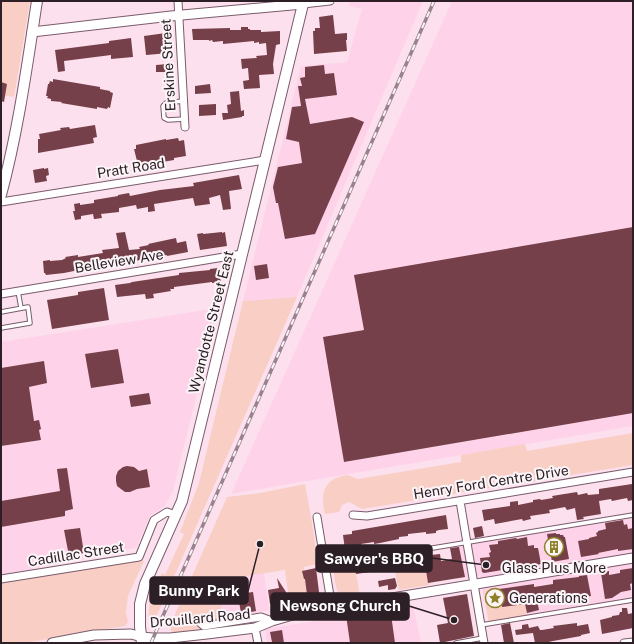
<svg xmlns="http://www.w3.org/2000/svg" width="634" height="644" viewBox="0 0 634 644" font-family="'Public Sans',sans-serif">
<style>
.built{fill:#fed3e9}
.green{fill:#f8cec5}
.building{fill:#754049}
.lines{fill:none;stroke-linecap:round;stroke-linejoin:round}
.service-casing{stroke:#795b6b;stroke-width:5.5}
.minor-casing{stroke:#795b6b;stroke-width:9}
.tertiary-casing{stroke:#795b6b;stroke-width:11}
.secondary-casing{stroke:#795b6b;stroke-width:12}
.service{stroke:#fff;stroke-width:3.5}
.minor{stroke:#fff;stroke-width:7}
.tertiary{stroke:#fff;stroke-width:9}
.secondary{stroke:#fff;stroke-width:10}
.rail-casing{stroke:#97838d;stroke-width:3.5}
.rail{stroke:#fcf5f8;stroke-width:2;stroke-dasharray:6;stroke-linecap:butt}
.labels{text-anchor:middle;stroke-width:4;stroke-linejoin:round;paint-order:stroke}
.street-label{font-size:14px;fill:#2c2026;stroke:#fcf5f8}
.poi-label{font-size:14px;fill:#2c2026;stroke:#fcf5f8}
.leader{fill:none;stroke:#2c2026;stroke-width:1.5}
.callout-dot{fill:#2c2026;stroke:#fcf5f8;stroke-width:1.5}
.callout{fill:#2c2026;stroke:#2c2026;stroke-width:1.5}
.callout-label{font-size:15px;text-anchor:middle;font-weight:bold;fill:#fff}
</style>
<rect width="100%" height="100%" fill="#fde0ee"/>
<!-- built -->
<path class="built" d="M350,1H423L297,297L243,301L301,66L347,62L362,9L349,6Z
M452,1H633V426L231,494Z
M218,308L173,491L165,506L150,516L136,548L1,575V342Z
M633,514V601L527,617L502,605L499,589L483,591L480,576L457,579L451,545Z
M264,573L269,610L223,619L219,580Z
M413,605L421,643H267L265,629Z"/>
<!-- green -->
<path class="green" d="M1,1H30L14,97L1,95Z
M297,297L151,629C144,608 154,591 162,573L165,575L184,534L180,532L199,483L243,301Z
M633,433V465L362,509L349,502L342,505L339,512L325,514C322,502 321,489 331,481C335,478 342,476 347,475L358,479L461,462V455L525,444L527,451Z
M305,484L311,517L318,564L304,567L308,605L290,608L285,570L219,580L223,626L172,633L170,626L227,497L260,493Z
M421,550L423,565L425,564L429,585L399,590L391,555Z
M139,557L144,561L128,596L126,612L128,622L125,626L24,643H1L2,579Z
M354,561L360,597C356,597 349,600 345,599C335,597 334,573 333,565Z
M499,588L502,605L525,601L527,617L489,624L483,591Z"/>
<!-- building -->
<path class="building" d="M333,15L335,34L347,33V40H346L347,51L314,54L313,31H315V28H320L319,17Z
M241,27H248V29H250V30H261V32L280,31V44L276,45L273,64L274,74L259,75L260,88L244,89L243,81L249,80L248,68L242,69L241,59L257,58L256,56L267,55L266,43L259,44V42L254,43V41L223,44V41L213,42L212,40L209,41V40H193L192,29L230,28V30H241Z
M166,33L169,53L146,55L144,36Z
M131,38L133,57L111,59V55L64,61L65,71L58,72L55,50L109,43V41Z
M168,64V72H156V65Z
M324,65L325,74L334,73L337,95L305,99L310,124L352,117L364,122L315,234L285,239L278,203H276L273,187L278,167L302,163L299,142L286,139L292,107L301,106L298,86H302L300,78L305,77V67Z
M53,79L100,87V89L110,91V92L113,93L110,108L108,107L107,109L97,107V109L61,103L62,102L51,101V99L47,98L48,96H46L48,84H49L50,81L53,82Z
M1,82L7,84L4,102L1,101Z
M210,84L211,93L195,94V86Z
M239,91L241,111L244,110V116H242V117L223,120L222,113H228L227,105L231,104L230,92Z
M216,104V115L199,116V105Z
M95,125L97,137L93,138L94,143L38,153V139H40L39,134L61,130L60,128L69,127L70,129Z
M178,138L179,141L184,140L186,156L174,158V160L151,164V162L139,164V161H137L134,149H136V145L166,139V140Z
M44,168V169L48,168L49,175L46,176L47,181L35,183L33,170Z
M239,175L242,189L229,191L231,209L223,210L220,195L209,198L210,204L195,206L193,198L154,204L155,211L148,212V207L137,209L136,205L119,208V212L101,214L102,218L95,219H94L93,214L81,216V219L75,220L73,211H75L74,204L80,203V205L94,203V200L118,196V195L129,193L130,196L160,190L194,186L193,183Z
M633,227V413L344,462L323,337L364,330L354,275Z
M125,232L129,250L140,249L139,247L149,245L148,244L176,238L177,243L186,241L188,252L167,256V255L161,256V255L140,258V260L121,263V264L84,270V269L64,273L46,275L45,273H44L43,261L50,260V261L62,260L66,258L65,257L78,255V257L103,253L102,250L119,248L116,233Z
M222,232V233L225,232L227,246L200,250L197,234L203,233V234Z
M267,264L269,278L256,280L254,266Z
M218,268L221,282L212,283V282L174,287V289H170L171,291L153,294L154,298L146,299L145,294L117,297L115,285L130,283L132,282L179,275V273L210,270V269Z
M104,288L109,320L52,329L47,300L78,295V292Z
M118,349L124,383L91,388L85,354Z
M44,361L47,383L29,387L34,421L39,420L41,429L39,430L41,440L1,446V368Z
M149,393L151,404L131,407L129,396Z
M127,466L134,467L139,471L147,469L150,487L137,489L130,492H125L117,486L116,481V476L118,471L123,467Z
M67,468L73,509L65,511V516L1,527V501L60,491L57,469Z
M632,484L633,492V500L628,501L627,498L612,501L611,499L599,501L601,514L583,517L584,519L577,520L575,508L567,510L565,507L549,510L550,513L530,516L531,519L523,521L522,519L495,524L494,519L484,521L482,510L510,506V502L518,501V505L533,502V500L540,499L541,500L553,498L552,496L577,492L578,495L587,493L588,495L599,494V489Z
M446,515L448,529L439,530L436,531V533L426,534V532L408,534V536L399,537V539L380,543L374,544V542L361,544L362,549L356,550V548L345,550L343,535L352,534V531Z
M623,520L624,525L627,524L628,529L633,528V549L618,551V549L598,553L599,554L581,557L578,541L589,539V538L597,536L596,533L598,532V531L606,529L605,523Z
M482,526L484,536L475,538L473,528Z
M80,528L84,553L69,556L64,530Z
M556,533V534H560V535H563L564,537H565L569,559L552,562L547,534Z
M527,537L528,546L534,545V548H538L541,564L532,566V565L484,573L482,572L480,558L490,557L489,553L491,552L489,545L498,544V541L516,538L517,539Z
M459,547L465,577L428,583L425,564L423,565L422,558L432,557L431,555L440,554L441,561L452,559L450,548Z
M368,562L370,572L356,574L354,564Z
M316,568L320,600L308,603L305,579H304L302,571Z
M633,568V583L630,584L631,590L621,592L612,598L605,599L601,573L609,571V575L620,573V570Z
M587,575L591,596L573,599L574,601L566,602L565,597L555,599V597L537,600L539,610L527,613L525,604L502,607L499,589L534,584V587L553,584V580L579,577V576Z
M277,578L286,592L288,602L270,604L268,590L279,588Z
M395,578L397,586L395,589L388,590V585L379,587L378,581Z
M253,592L256,611L241,614L238,594Z
M467,594L474,636L440,643L437,625L448,623L443,598Z
M390,607L395,643H350L346,615Z
M622,608H627L628,614L633,613V628L602,634L600,620L612,617V616L619,615L620,612H622Z
M510,623L514,643H504L501,625Z
M577,623V626L588,624L590,633L581,635V636L553,641L544,643H535L533,633L516,635L515,630L522,629V625L528,624L529,628L538,626L540,630H542L554,628L553,626Z
M282,630L284,643L272,642L270,632Z"/>
<g class="lines">
<!-- service casing -->
<g class="service-casing">
<path id="service" d="M183,101L166,103L163,106L164,118L168,120L185,119
M18,291L21,308
M1,312L28,307L30,323L1,328
M325,566L333,568L354,561L633,515
M481,625L633,600
M456,643L483,638"/>
</g>
<!-- minor casing -->
<g class="minor-casing">
<path id="minor" d="M178,1L185,127
M303,4L330,1
M1,202L265,160
M1,294L242,254
M460,501L467,543L484,643
M353,515L367,516L633,472
M317,517L332,608
M1,579L139,557L154,520L167,512L176,515
M196,619L204,626L261,617L272,621
M255,628L258,643
M624,643L633,642"/>
</g>
<!-- tertiary casing -->
<g class="tertiary-casing">
<path id="tertiary" d="M32,32L171,16L303,4
M52,643L94,635L131,634L142,637L152,638H170L207,634L255,628L272,621L296,614L332,608L633,558"/>
</g>
<!-- secondary casing -->
<g class="secondary-casing">
<path id="secondary" d="M1,195C18,132 27,66 37,1
M142,643L140,627V604L145,584L182,501L303,4L305,1"/>
</g>
<!-- service -->
<use href="#service" class="service"/>
<!-- minor -->
<use href="#minor" class="minor"/>
<!-- tertiary -->
<use href="#tertiary" class="tertiary"/>
<!-- secondary -->
<use href="#secondary" class="secondary"/>
<!-- rail casing -->
<g class="rail-casing">
<path id="rail" d="M151,643L434,1"/>
</g>
<!-- rail -->
<use href="#rail" class="rail"/>
</g>
<!-- icons -->
<defs>
<g id="building-ring" transform="scale(1)"><circle r="9.5" fill="#fcf5f8" stroke="#8d8027" stroke-width="1.5"/><path d="M-4-6H4V6H1V3H-1V6H-4ZM-2.5-4.3h1.7v1.8h-1.7ZM.8-4.3h1.7v1.8H.8ZM-2.5-1h1.7V.8h-1.7ZM.8-1h1.7V.8H.8Z" fill="#8d8027"/></g>
<g id="sight-ring" transform="scale(1)"><circle r="9.5" fill="#fcf5f8" stroke="#8d8027" stroke-width="1.5"/><path d="M0-6L1.8-2.2L6-1.7L2.9 1.2L3.7 5.4L0 3.3L-3.7 5.4L-2.9 1.2L-6-1.7L-1.8-2.2Z" fill="#8d8027"/></g>
</defs>
<g fill-rule="evenodd">
<use href="#building-ring" x="554" y="547"/>
<use href="#sight-ring" x="495" y="598"/>
</g>
<g class="labels">
<!-- street labels -->
<g class="street-label">
<text transform="translate(168 65) rotate(-93)" y="5">Erskine Street</text>
<text transform="translate(131 168) rotate(-9)" y="5">Pratt Road</text>
<text transform="translate(119 261) rotate(-9)" y="5">Belleview Ave</text>
<text transform="translate(211 322) rotate(-76)" y="5">Wyandotte Street East</text>
<text transform="translate(491 482) rotate(-9)" y="5">Henry Ford Centre Drive</text>
<text transform="translate(76 554) rotate(-9)" y="5">Cadillac Street</text>
<text transform="translate(200 618) rotate(-5)" y="5">Drouillard Road</text>
</g>
<!-- poi labels -->
<g class="poi-label">
<text x="554" y="573">Glass Plus More</text>
<text x="509" y="603" text-anchor="start">Generations</text>
</g>
</g>
<!-- callouts -->
<path class="leader" d="M486 565L432 558M260 544L248 591M454 620L409 606"/>
<g class="callout-dot">
<circle cx="486" cy="565" r="4"/>
<circle cx="260" cy="544" r="4"/>
<circle cx="454" cy="620" r="4"/>
</g>
<g class="callout">
<rect x="316" y="545" width="116" height="27" rx="4"/>
<rect x="150" y="577" width="98" height="27" rx="4"/>
<rect x="271" y="593" width="138" height="27" rx="4"/>
</g>
<g class="callout-label">
<text x="374" y="564">Sawyer's BBQ</text>
<text x="199" y="596">Bunny Park</text>
<text x="340" y="611">Newsong Church</text>
</g>
<!-- border -->
<rect width="634" height="644" fill="none" stroke="#2c2026" stroke-width="4"/>
</svg>
